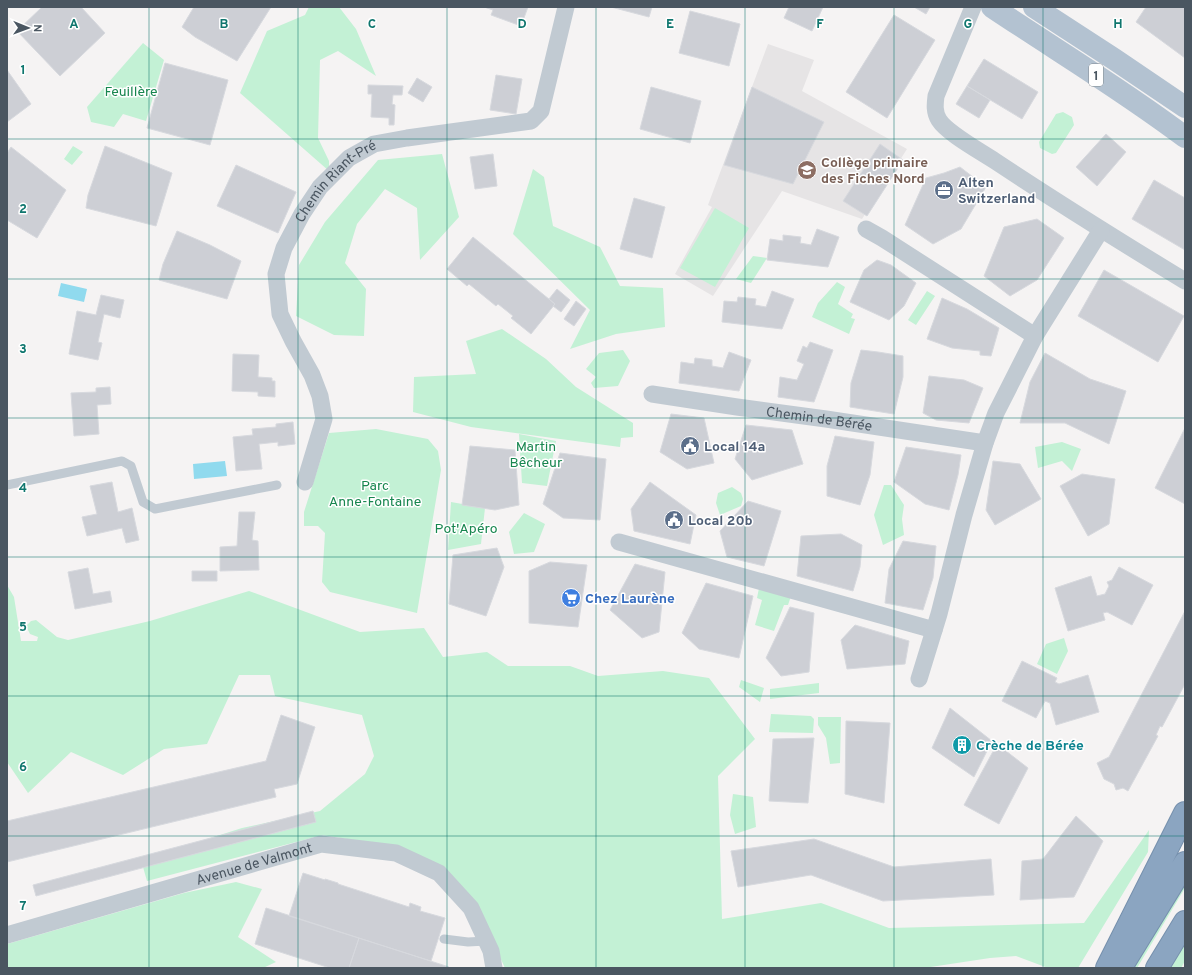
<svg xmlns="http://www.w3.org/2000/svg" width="1192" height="975" viewBox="0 0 1192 975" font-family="Overpass,sans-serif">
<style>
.education{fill:#e6e4e5}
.green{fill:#c3f1d5}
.water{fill:#90daee}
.building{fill:#cdcfd5;stroke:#d7d9de}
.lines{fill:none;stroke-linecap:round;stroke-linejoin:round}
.highway-casing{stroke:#7690ad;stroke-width:24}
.lane{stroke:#c1cad2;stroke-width:9}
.street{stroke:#c1cad2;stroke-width:17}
.primary{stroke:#b3c2d1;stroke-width:22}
.highway{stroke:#8ba5c1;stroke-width:22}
.grid{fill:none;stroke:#0f766e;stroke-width:1;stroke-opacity:0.55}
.labels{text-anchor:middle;stroke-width:3;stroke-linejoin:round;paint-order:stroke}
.shield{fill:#fff;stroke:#808990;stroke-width:1}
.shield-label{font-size:13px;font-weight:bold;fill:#4a5661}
.park-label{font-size:14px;fill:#17864f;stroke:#fff}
.education-label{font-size:14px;font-weight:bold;fill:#785e54;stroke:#fff;text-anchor:start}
.service-label{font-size:14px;font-weight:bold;fill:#4e5e75;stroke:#fff;text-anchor:start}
.street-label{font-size:14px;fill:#4a5661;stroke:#fff}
.shop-label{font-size:14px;font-weight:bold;fill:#366cbe;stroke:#fff;text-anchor:start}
.culture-label{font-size:14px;font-weight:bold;fill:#0d838f;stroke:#fff;text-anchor:start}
.grid-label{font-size:13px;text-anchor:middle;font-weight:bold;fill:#0f766e;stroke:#fff;stroke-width:3;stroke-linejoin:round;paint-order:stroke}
</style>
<rect width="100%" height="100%" fill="#f5f3f3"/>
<!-- education -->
<path class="education" d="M768,44L814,60L802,91L907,149L862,219L782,191L713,296L675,274L712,207L708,205Z"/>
<!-- green -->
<path class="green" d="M309,7H339L356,29L376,76L338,51L320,60L318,138L329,161V171L240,93L267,31L305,15Z
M143,43L164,60L146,121L123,114L114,127L91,122L87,107Z
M1063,112L1072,117L1074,125L1056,153L1052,154L1040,148L1039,142L1056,114Z
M73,146L83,152L72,165L64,159Z
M442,154L459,217L420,260L417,208L385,189L357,224L345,263L366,289L364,336L334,335L296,316L299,265L325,222L378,160Z
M533,169L544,177L553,226L600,247L620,286L663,288L665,327L616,334L570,349L590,310L513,234Z
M715,208L749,228L715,287L680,268Z
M753,256L767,258L751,283L736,279Z
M837,282L845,287L838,304L853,314L851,318L855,319L849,334L812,317L818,303Z
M927,291L935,296L916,325L908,320Z
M502,329L546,359L576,387L633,423V437L621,438L620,447L471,427L413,412L414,377L476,374L466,341Z
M623,350L630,361L618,386L594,388L591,383L596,377L586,369L599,353Z
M376,429L428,439L438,451L441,470L417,613L330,592L322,582L325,533L318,526H304V512L329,433Z
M519,434L556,441L547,486L522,483Z
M1062,442L1081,449L1072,471L1062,461L1038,468L1035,447Z
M884,485H891L904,505L902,519L904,535L883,545L874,515Z
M732,487L741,493L743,499L741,506L720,515L716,503L718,493Z
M451,502L485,508L481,544L448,550Z
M524,513L545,524L534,552L514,554L509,532Z
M7,585L14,597L21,641H37L38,637L30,634L26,626L31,621L36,620L57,637L68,640L150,621L249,591L360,632L424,628L443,657L487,652L508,666H570L598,676L663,671L709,678L755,739L718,776L722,919L821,903L889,928L1084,923L1149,830L1148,852L1078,968H1048L1016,956L990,958L924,968H505L475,904L405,849L323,835L147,881L141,860L242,828L320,811L365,774L374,756L362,715L275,696L270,675H239L207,744L164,749L123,775L71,752L28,793L7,762Z
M759,588L791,596L788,605H784L774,631L755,625L762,600L757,598Z
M1064,638L1068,651L1057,674L1037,664L1046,644Z
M741,680L764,688L760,702L739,687Z
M819,683V693L770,699V689Z
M771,714L811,716L814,719L813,733L769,732Z
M818,717H841L840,763L830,764L826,738L818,725Z
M733,794L753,797L756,827L735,834L730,815Z
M1185,873V888L1137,968H1128Z
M236,882L262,889L238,937L276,962L263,968H7V944L184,893Z
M1185,942V961L1181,968H1169Z"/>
<!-- water -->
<path class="water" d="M61,283L87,289L84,302L58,296Z
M225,461L227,476L194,479L193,464Z"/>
<!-- building -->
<path class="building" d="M42,7H81L105,33L60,76L17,31Z
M194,7H271L237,61L195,37L182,27Z
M484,7H528L521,26L491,15L493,10Z
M611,7H652L649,17Z
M789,7H823L812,31L784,18Z
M914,7H930L926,14Z
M1146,7H1185V58L1136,22Z
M690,11L740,24L729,66L679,53Z
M894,15L935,40L887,118L846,92Z
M984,59L1038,92L1022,119L967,86Z
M165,63L228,80L210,145L147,128Z
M7,70L31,104L7,122Z
M496,75L522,79L516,114L490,110Z
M417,78L432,87L423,102L408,93Z
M368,85L403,86L402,95H393L392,104L395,105L394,125H389V118L371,117L372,94H368Z
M967,86L990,100L979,118L956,104Z
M651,87L701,101L690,143L640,129Z
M752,87L824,122L793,184L724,165Z
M1106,134L1126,152L1097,186L1076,167Z
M880,144L903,160L867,216L843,201Z
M105,146L172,173L156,226L86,208L88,195Z
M11,147L66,190L37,238L7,220V153Z
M493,154L497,186L475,189L470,157Z
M236,165L296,192L278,233L217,206Z
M960,167L986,187L961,229L933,244L905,225L926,178L944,173Z
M1154,180L1185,198V250L1132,219Z
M634,198L665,207L652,258L620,249Z
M1037,219L1064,238L1037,280L1010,296L984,276L1004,227Z
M817,229L839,237L828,267L767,260L770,239L783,241V235L801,237L800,243L811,245Z
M177,231L210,245L241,261L227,299L159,280L163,264Z
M473,237L555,304L531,334L511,318L513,316L498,304L496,306L469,284L467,286L447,269Z
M877,260L891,265L916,283L904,306L889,320L850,302L864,270Z
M1104,270L1184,316L1158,362L1078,316Z
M557,289L570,300L561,312L553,306L555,304L549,299Z
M772,291L794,299L782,329L722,322L724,301L737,302L738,297L756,299L755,305L766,307Z
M101,295L124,300L120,318L104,314L98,342L102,343L98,360L69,354L77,311L96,315Z
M942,298L967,309L999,328L991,356L980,355V351L952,348L927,339Z
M576,301L586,309L574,326L564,319Z
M810,342L833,350L814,402L778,397L780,377L797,380L804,364L797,361L803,346L807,348Z
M861,350L878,352L903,356V377L894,414L850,407L851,383Z
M729,352L751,360L739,391L679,383L681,362L694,364L695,358L712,360V366L723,368Z
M1045,353L1090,379L1126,391L1109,444L1065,423H1020L1030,382Z
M233,354L259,355L258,377L272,378V381H275V397L258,396V392L232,391Z
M929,376L964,380L983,388L969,423L936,420L923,413Z
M110,387L111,404L97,405L99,434L74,436L71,393L96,392V388Z
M671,414L704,418L714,463L687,469L660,452Z
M293,422L295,444L278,446V442L259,444L262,469L236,471L233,437L253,435L252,429L276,427V424Z
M746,425L792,430L803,464L752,480L735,459Z
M1185,428V504L1155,488Z
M835,436L874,442L870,475L860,505L827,496V466Z
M470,446L515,450L519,505L495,510L462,505Z
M906,447L961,455L958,475L949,510L925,504L894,482Z
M560,453L606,459L600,520L563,518L543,504Z
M993,461L1020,464L1041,499L995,525L986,510Z
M1082,474L1115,479L1109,524L1088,536L1060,486Z
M112,482L118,512L132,508L139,540L126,543L122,528L87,536L82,517L97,514L90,486Z
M650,482L696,515L690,544L634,531L631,509Z
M748,501L781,511L764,566L727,557L720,531Z
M239,512H255L252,540L258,541L259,570L220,571V547L237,546Z
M841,534L862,545L860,567L853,591L797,576L801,536Z
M903,541L936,546L933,578L923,610L885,603L889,569Z
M497,548L504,567L486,616L449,604L453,555Z
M550,562L587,565L578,627L529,623V571Z
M635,564L665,572L659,632L642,638L610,610Z
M1119,567L1153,585L1132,625L1107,612L1103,613L1105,620L1068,631L1055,588L1091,576L1097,596L1105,594L1109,586L1107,582L1112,580Z
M88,568L93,594L110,591L112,602L75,609L68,572Z
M192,571H217V581H192Z
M706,583L753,596L739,658L699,649L682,633Z
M790,607L814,613L809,672L781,676L766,658Z
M1185,611V684L1162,727L1160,726L1156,735L1158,736L1128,791L1123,788L1116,790L1114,784L1104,779L1097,763L1109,757Z
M855,625L909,641L905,664L847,669L841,640Z
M1022,661L1057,678L1055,682L1059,684L1088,675L1099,712L1056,725L1050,703L1045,701L1036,718L1002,701Z
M950,708L992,741L974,777L932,748Z
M281,715L315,727L297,784L274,789L276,797L7,862V821L266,761Z
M846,721L890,723L884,803L845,794Z
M814,738L808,803L769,801L773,739Z
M997,744L1028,768L999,824L964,805Z
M313,811L316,822L36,896L33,885Z
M1076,816L1103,841L1074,897L1020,900L1022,861L1043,859Z
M814,839L894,867L991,859L994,895L883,901L811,875L738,887L731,851Z
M303,873L325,880V879L338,883V884L409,907L410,903L421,907L420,911L445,918L431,961L289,916Z
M266,908L359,938L349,968H330L255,944Z
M359,938L449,967V968H349Z"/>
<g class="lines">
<!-- highway casing -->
<g class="highway-casing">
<path id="highway" d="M1123,964L1185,863
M1107,968L1185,813
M1157,968L1185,922"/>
</g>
<!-- lane -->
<path class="lane" d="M7,485L122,461L131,466L143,502L155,509L277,485
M444,939L468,942L486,941"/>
<!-- street -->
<g class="street">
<path d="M973,7L936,96C935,104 934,112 939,120C947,133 980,151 995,161C1057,202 1121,242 1185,281"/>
<path d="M866,229L882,238L1035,336"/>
<path id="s1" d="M652,394L737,407L826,419L985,443"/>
<path id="s2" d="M305,482L324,419L320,396L312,375L293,341L280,314L276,274L284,248L302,214L320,187L349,158L374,144L407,138L531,121L541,111L566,7"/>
<path d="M619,542L934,630"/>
<path d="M919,679L939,614L964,515L985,443L996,413L1035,336L1101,230"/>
<path id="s3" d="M7,935L321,844L396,853L439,873L471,908L491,951L494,968"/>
</g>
<!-- primary -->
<path class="primary" d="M992,7C1056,50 1123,90 1185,137
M1034,7L1114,59L1185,107"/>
<!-- highway -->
<use href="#highway" class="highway"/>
</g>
<!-- grid -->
<path class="grid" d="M149,7V968M298,7V968M447,7V968M596,7V968M745,7V968M894,7V968M1043,7V968M7,139H1185M7,279H1185M7,418H1185M7,557H1185M7,696H1185M7,836H1185"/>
<!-- icons -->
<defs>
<g id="school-disc" transform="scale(1)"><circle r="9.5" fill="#8d6e63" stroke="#fff"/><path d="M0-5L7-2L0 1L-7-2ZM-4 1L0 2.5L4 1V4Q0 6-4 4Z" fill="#fff"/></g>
<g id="office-disc" transform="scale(1)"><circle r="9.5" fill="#5c6f8a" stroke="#fff"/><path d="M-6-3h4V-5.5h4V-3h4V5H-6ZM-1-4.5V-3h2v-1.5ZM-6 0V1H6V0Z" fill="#fff"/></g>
<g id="civic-disc" transform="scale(1)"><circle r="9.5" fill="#5c6f8a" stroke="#fff"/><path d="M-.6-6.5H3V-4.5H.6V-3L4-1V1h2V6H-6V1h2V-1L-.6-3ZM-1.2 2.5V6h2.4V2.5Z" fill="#fff"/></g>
<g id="supermarket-disc" transform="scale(1)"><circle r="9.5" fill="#3f7fe0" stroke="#fff"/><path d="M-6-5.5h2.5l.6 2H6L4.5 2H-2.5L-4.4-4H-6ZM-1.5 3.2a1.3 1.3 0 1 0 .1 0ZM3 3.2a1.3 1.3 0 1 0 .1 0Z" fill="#fff"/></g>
<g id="building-disc" transform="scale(1)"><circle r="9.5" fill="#0f9aa8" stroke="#fff"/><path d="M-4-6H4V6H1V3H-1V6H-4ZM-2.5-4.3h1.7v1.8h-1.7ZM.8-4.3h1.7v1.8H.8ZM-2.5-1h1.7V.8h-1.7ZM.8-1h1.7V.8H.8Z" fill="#fff"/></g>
</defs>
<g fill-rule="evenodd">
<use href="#school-disc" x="807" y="170"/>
<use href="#office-disc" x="944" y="190"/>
<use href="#civic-disc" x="690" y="446"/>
<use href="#civic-disc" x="674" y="520"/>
<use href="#supermarket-disc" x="571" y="598"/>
<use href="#building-disc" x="962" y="745"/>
</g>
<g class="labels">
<!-- shield labels -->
<rect class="shield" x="1089" y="64" width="14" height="22" rx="3"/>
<g class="shield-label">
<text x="1096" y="80">1</text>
</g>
<!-- park labels -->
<g class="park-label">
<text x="131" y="96">Feuillère</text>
<text x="536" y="451">Martin<tspan x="536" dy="16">Bêcheur</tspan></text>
<text x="375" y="490">Parc<tspan x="375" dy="16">Anne-Fontaine</tspan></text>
<text x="466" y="533">Pot'Apéro</text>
</g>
<!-- education labels -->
<g class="education-label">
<text x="821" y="167">Collège primaire<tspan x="821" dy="16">des Fiches Nord</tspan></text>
</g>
<!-- service labels -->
<g class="service-label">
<text x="958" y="187">Alten<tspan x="958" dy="16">Switzerland</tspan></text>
<text x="704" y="451">Local 14a</text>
<text x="688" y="525">Local 20b</text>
</g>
<!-- street labels -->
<g class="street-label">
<text dy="5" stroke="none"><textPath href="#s2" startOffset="334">Chemin Riant-Pré</textPath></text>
<text dy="5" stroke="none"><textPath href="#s1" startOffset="169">Chemin de Bérée</textPath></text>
<text dy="5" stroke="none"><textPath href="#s3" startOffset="257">Avenue de Valmont</textPath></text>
</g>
<!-- shop labels -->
<g class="shop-label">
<text x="585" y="603">Chez Laurène</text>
</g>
<!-- culture labels -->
<g class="culture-label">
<text x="976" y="750">Crèche de Bérée</text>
</g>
</g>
<g class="grid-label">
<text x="74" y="28">A</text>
<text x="224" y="28">B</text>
<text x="372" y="28">C</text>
<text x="522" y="28">D</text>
<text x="670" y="28">E</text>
<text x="820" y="28">F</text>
<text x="968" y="28">G</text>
<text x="1118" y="28">H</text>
<text x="23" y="74">1</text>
<text x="23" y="213">2</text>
<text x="23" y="353">3</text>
<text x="23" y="492">4</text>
<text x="23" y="631">5</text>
<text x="23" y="771">6</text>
<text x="23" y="910">7</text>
</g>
<!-- border -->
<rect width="1192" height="975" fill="none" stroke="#4a5661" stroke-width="16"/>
<!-- north arrow -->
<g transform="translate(28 28) rotate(91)" stroke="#ffffff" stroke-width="3" paint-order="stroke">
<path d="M0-3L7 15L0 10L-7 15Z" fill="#4a5661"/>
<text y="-6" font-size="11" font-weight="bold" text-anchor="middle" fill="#4a5661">N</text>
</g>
</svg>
